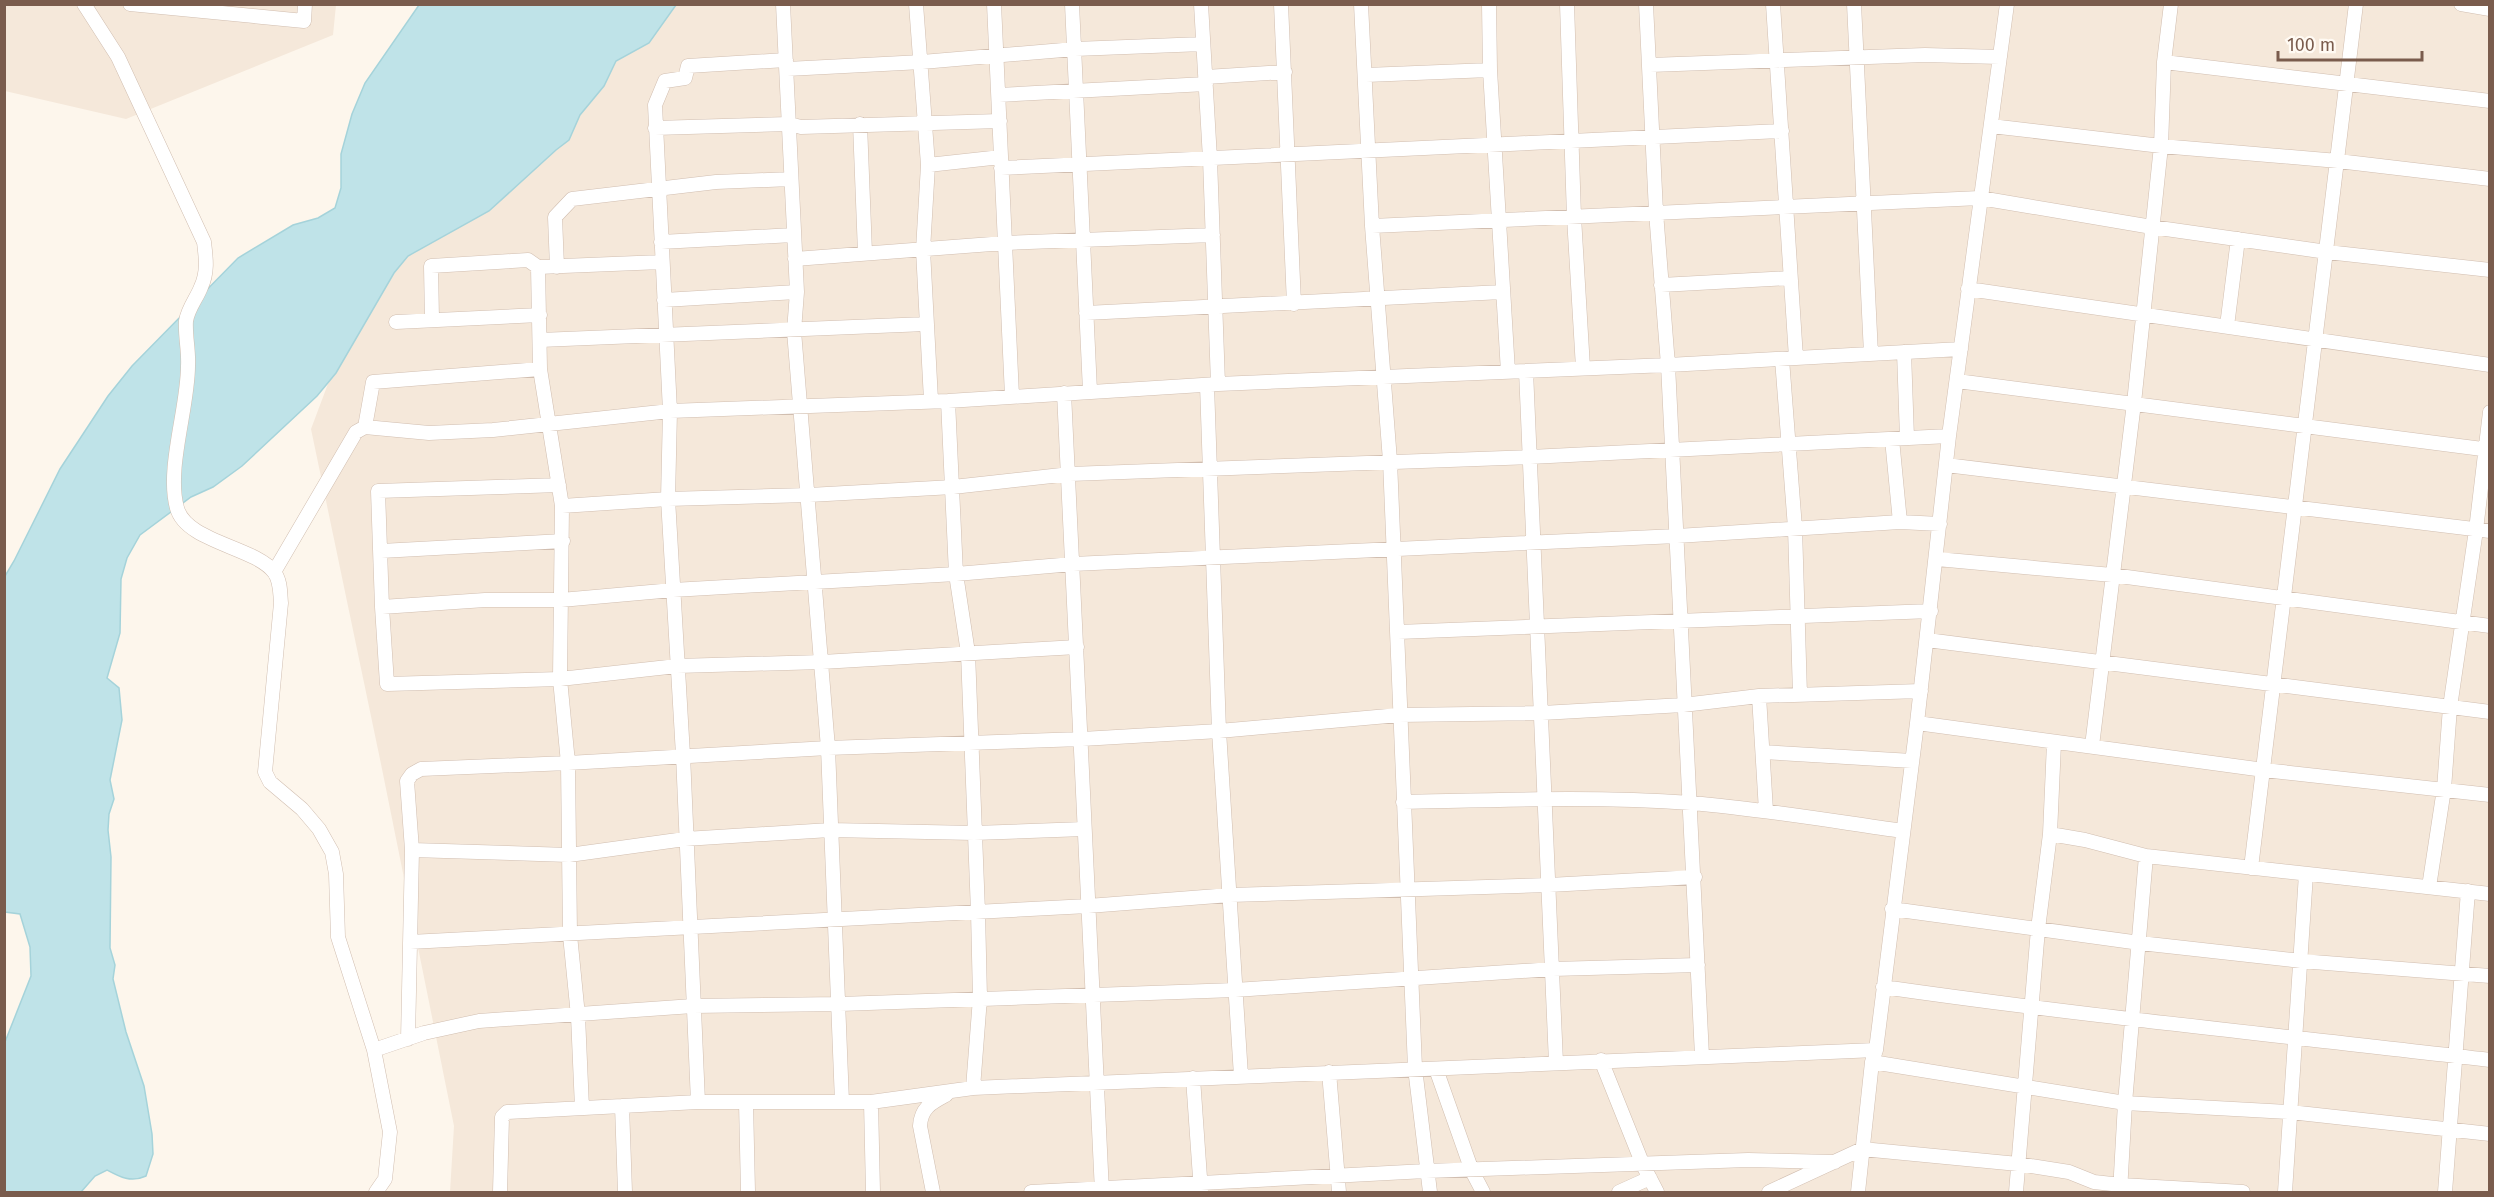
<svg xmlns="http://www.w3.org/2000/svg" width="2494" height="1197" viewBox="0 0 2494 1197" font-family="'Fira Sans',sans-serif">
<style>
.residential{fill:#f5e8da}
.water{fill:#bfe3e8;stroke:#a5d3da;stroke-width:1.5}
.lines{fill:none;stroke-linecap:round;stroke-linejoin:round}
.minor-casing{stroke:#d1beb0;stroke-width:15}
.minor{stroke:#fff;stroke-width:14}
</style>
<rect width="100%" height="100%" fill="#fdf6ec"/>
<!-- residential -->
<path class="residential" d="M5,5H336L333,35L126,119L5,91Z
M595,5H2489V1192H450L454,1126L381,764L311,429L364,288Z"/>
<!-- water -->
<path class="water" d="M419,5H676L649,43L616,61L604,86L580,115L569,140L556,150L489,211L408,256L394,273L336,373L317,396L242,466L213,487L191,497L140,535L127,558L121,579L120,633L107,678L119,688L122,720L110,780L114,799L109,814L108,830L111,857L110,948L115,965L113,979L126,1032L144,1086L152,1134L153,1154L146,1176C131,1183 120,1177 107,1170L95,1176L81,1192H5V1042L31,976L30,947L20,914L5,912V576L14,561L60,469L108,396L132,366L238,258L293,225L318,218L335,208L341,188V154L352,114L365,83Z"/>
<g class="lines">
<!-- minor casing -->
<g class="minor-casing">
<path id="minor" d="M84,4L118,57L204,242C206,258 208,272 201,287C197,298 188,308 186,321C185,336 189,351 188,366C188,408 166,469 177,508C186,542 255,547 274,572C281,581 280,593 281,603L265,772L270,782L302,809L319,829L332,852L336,874L338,937L374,1050L390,1132L385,1179L376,1192
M130,4L304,21L305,4
M783,4L797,292L794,331L828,748L842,1102
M916,4L928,165L923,250L931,400
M994,4L1012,396
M1072,4L1090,391
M1201,4L1210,159L1218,384
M1281,4L1294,304
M1361,4L1372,226L1390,461L1415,1068L1430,1192
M1489,4L1490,70L1508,372
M1567,4L1574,217L1583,368
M1646,4L1656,212L1668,365L1702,1056
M1773,4L1796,358
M1854,4L1871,354
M2461,4L2490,9
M2164,62L2490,101
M1650,65L1925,55L2000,57
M787,69L922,62L1075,49L1203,44
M1366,75L1490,70
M1206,77L1285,72
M999,95L1206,84
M860,124L865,253
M1991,126L2161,146L2338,161L2490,179
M655,128L789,124L801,127L1000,121
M928,165L1001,157
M1001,168L1782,131
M1372,226L1980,198L2152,227L2327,252L2490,270
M661,242L793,235
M795,259L1005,243L1213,235
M538,267L540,369L562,506L560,679L568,763L570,935L578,1016L582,1108
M557,267L555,217L572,199L716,182L791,179
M1661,285L1790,278
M1968,289L2490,365
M664,300L797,292
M1086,313L1502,292
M432,320L431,266L528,260L538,267L662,262
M396,322L540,315
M2227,326L2238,239
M540,340L926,324
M1904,352L1907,438
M1782,359L1795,528L1800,695
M1526,371L1556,1063
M1957,381L2490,450
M1207,385L1219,731L1241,1076
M1064,393L1102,1192
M948,401L956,574L968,653L978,912L980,998L973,1088
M365,427L373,382L540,369
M1892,439L1900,522
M1946,465L2490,531
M559,485L378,491L382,607L387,684L560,679L677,666L822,662L1077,647
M562,506L668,499L809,495L953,487L1070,474L1530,457L1949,436
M381,551L563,541
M1937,559L2112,575L2490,626
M274,572L356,432L365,427L429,433L493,430L670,411L948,401L1218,384L1668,365L1961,349
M382,607L485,600H561L673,590L956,574L1073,564L1677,536L1900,522L1940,524
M1398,632L1931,611
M1927,640L2490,712
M1759,696L1766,811
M1917,723L2264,770L2490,795
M2092,746L2134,403L2161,146L2164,62L2171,4
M1763,752L1912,761
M1403,802C1499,800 1595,796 1691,803C1762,809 1832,821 1903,831
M2050,834L2085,840L2146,856L2490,894
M412,850L569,855L685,839L830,830L974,833L1084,829
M2251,868L2356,4
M2429,887L2444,789L2450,707L2476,530L2490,412
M1892,909L2140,943L2301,961L2490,976
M410,942L1088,906L1230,895L1549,885L1695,877
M1883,987C2084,1016 2287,1036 2490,1060
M408,1039L412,850L407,781L412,774L421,769L568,763L828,748L1082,739L1219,731L1399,715L1542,713L1683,705L1759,696L1921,691
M374,1050L424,1033L479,1021L693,1006L840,1004L1235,990L1553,969L1698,965
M1601,1060L1643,1165L1657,1192
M1872,1062L2125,1103L2290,1112L2490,1134
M1436,1069L1472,1171L1483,1192
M1329,1072L1339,1192
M1193,1078L1201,1192
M698,1102L683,755L668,499L670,411L655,105L665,81L685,78L688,66L786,60
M746,1102L748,1192
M871,1102L873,1192
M622,1106L625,1192
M500,1192L502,1117L507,1112L698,1102H871L973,1088L1876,1050
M933,1192L920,1126C921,1108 931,1103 946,1095
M1031,1192L1426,1171L1748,1160L1835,1162
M1619,1192L1650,1178
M1769,1192L1862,1149L2018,1164L2069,1172L2094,1182L2121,1185L2243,1192
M1858,1192L1872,1062L1876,1050L1917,723L1949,436L2007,4
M2016,1192L2038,929L2050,834L2054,743
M2120,1192L2125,1103L2146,856
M2285,1192L2306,874
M2445,1192L2468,891"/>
</g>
<!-- minor -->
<use href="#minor" class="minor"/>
</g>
<!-- border -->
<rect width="2494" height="1197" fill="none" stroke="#7a5c4d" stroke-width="12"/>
<!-- scale -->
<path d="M2278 51v9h144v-9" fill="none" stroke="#7a5c4d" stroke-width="3"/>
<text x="2287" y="51" font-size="18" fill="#7a5c4d" stroke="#fffaf3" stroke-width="4.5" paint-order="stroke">100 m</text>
</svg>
